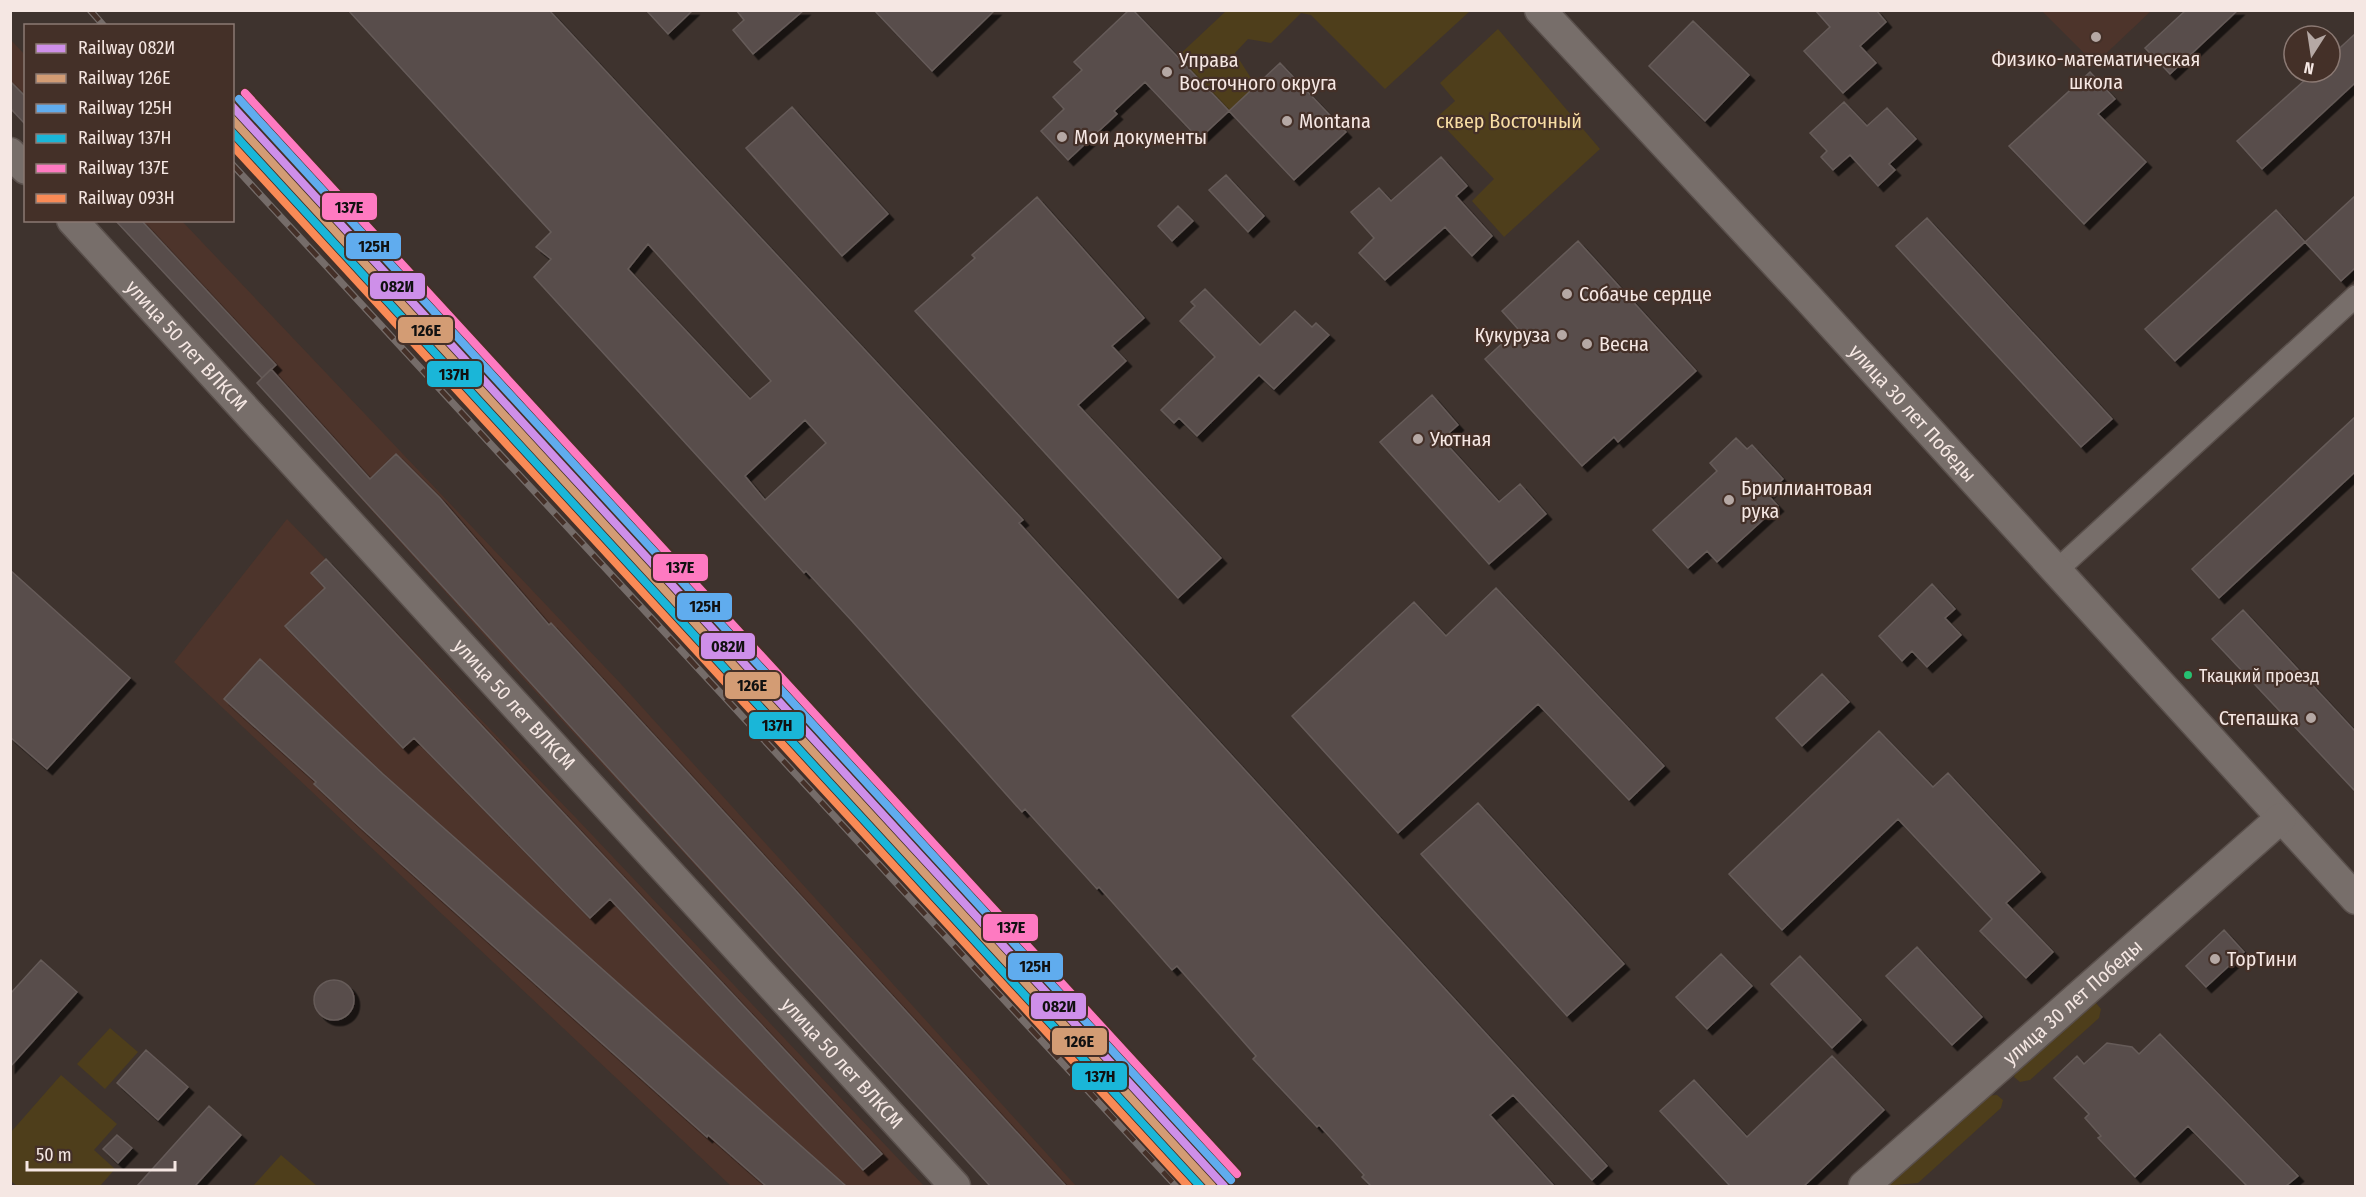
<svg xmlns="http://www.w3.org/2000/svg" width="2366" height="1197" viewBox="0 0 2366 1197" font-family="'Fira Sans Condensed',sans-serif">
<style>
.built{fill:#4d342b}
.green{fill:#4e3e1b}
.building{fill:#584e4c;stroke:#665b59;stroke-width:1.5;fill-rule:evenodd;filter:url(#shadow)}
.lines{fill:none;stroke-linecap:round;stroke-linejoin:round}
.street-casing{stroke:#5a504c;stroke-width:24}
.secondary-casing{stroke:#5a504c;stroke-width:33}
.street{stroke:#776e6a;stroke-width:21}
.secondary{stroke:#776e6a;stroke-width:30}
.rail-casing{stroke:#756c69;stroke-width:7}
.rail{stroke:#443028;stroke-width:4.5;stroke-dasharray:14;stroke-linecap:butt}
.rail-1-casing{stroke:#443028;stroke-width:12}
.rail-2-casing{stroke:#443028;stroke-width:12}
.rail-3-casing{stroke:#443028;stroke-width:12}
.rail-4-casing{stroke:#443028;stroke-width:12}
.rail-5-casing{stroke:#443028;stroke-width:12}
.rail-6-casing{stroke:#443028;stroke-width:12}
.rail-1{stroke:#ce8fe9;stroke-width:8}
.rail-2{stroke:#d39c74;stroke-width:8}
.rail-3{stroke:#60acee;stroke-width:8}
.rail-4{stroke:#1ab6d8;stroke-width:8}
.rail-5{stroke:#fe7ac1;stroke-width:8}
.rail-6{stroke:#f98a56;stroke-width:8}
.poi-dot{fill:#b5a8a4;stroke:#443028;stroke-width:2}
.bus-dot{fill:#26c172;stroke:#443028;stroke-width:2}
.labels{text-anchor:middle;stroke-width:4.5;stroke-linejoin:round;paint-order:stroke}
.bus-label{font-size:18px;fill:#f5e7e3;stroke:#443028;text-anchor:start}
.poi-label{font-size:20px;fill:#f5e7e3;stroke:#443028;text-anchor:start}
.park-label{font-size:20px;fill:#f7dca3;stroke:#443028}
.street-label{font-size:20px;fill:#f5e7e3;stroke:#443028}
.line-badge{stroke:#443028;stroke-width:2}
.pale-badge-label{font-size:16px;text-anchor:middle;font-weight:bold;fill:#111}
</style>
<defs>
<filter id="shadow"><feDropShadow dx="5.5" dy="5.5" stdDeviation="0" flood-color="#0009"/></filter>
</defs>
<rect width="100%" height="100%" fill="#3e332e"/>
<!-- built -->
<path class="built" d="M2042,11H2151L2095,64Z
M10,39L25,55V125L11,108Z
M115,221H182L621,684L1076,1186H990L510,664L257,383L261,377Z
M287,519L577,819L924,1186H731L174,662Z"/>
<!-- green -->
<path class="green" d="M1226,11H1470L1385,89L1311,15L1301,13L1271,43L1248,39L1235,53L1256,86L1229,111L1177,57Z
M1498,29L1600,149L1504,237L1472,201L1494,179L1436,118L1455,101L1440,83Z
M2089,1003H2096L2101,1009L2099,1018L2030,1080L2020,1082L2014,1077L2017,1068Z
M110,1028L138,1052L105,1089L77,1064Z
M61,1075L117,1124L94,1150L115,1169L100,1186H17L11,1181V1132Z
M1997,1095L2003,1100L2001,1108L1918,1183L1884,1186L1985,1096Z
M281,1155L317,1186H253Z"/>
<!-- building -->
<path class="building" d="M348,10H549L1023,520L1019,523L1607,1166L1592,1180L1513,1095L1490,1115L1554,1186H1371L1362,1177L1364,1175L1319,1125L1317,1127L1253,1059L1256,1056L1177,966L1172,970L1099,887L1097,889L1025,809L1022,812L852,621L806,571L804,573L534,277L551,259L536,247L551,232ZM648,244L771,381L750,399L628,269ZM805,420L826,443L765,500L745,476Z
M646,10H693L668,34Z
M736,10H804L753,54L733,30L744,20Z
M874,10H995L932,71Z
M1129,10H1133L1229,111L1199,139L1145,82L1114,111L1117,114L1068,160L1041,131L1064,109L1053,97L1082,70L1074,62Z
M1815,10H1876L1886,22L1860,46L1876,63L1843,93L1804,51L1830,27Z
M2186,10H2238L2170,74L2145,48Z
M1693,21L1749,75L1705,121L1649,66Z
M2355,34V83L2262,169L2237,141L2314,72H2330V57Z
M1280,63L1346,132L1294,180L1229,111Z
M2090,72L2115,99L2098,114L2146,162L2084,224L2009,146Z
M10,81L26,97V125L10,108Z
M1844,102L1867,126L1887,108L1916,139L1889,164L1895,170L1878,186L1850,155L1833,170L1821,157L1827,151L1810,133Z
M792,107L888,214L842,256L746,148Z
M1441,157L1467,186L1456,196L1492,236L1472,256L1445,227L1385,280L1359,253L1374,238L1351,212L1379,188L1391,201Z
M1226,175L1264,216L1248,232L1209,190Z
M2355,196V268L2341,281L2305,242Z
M1037,197L1144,318L1112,346L1126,361L1078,405L1221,558L1178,598L915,311L975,258L972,255Z
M1178,206L1193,221L1172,241L1158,226Z
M2276,210L2305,242L2175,361L2145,329Z
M1927,218L2112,419L2081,447L1896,246Z
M115,220H141L276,365L262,378Z
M1578,241L1696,371L1618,442L1614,437L1582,466L1485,359L1518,329L1502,311Z
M1205,289L1260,345L1295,311L1312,327L1316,323L1329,335L1274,389L1259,375L1197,436L1179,418L1174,423L1161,410L1215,357L1180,321L1195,306L1191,302Z
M271,369L370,479L396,454L440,498L549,625L551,623L1066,1186H990L257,383Z
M1432,395L1458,425L1442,439L1499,502L1520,484L1546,514L1489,564L1380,442Z
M2355,417V472L2219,598L2192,569Z
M1736,438L1747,449L1752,445L1783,479L1767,494L1778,506L1717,562L1707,551L1688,568L1653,530L1717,471L1710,463Z
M326,559L882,1154L863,1170L610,899L590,918L414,738L403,748L285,626L325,588L311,573Z
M10,570L130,678L47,769L10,737Z
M1932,584L1955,609L1945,618L1961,635L1927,667L1912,651L1902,661L1879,636Z
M1496,588L1664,766L1629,800L1538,704L1398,833L1292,716L1414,602L1446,636Z
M2243,610L2355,731V791L2212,639Z
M260,659L383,774L846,1186H766L708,1135L707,1137L360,827L314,784L316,782L224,699Z
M1822,674L1849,702L1802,746L1776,718Z
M1879,731L1933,787L1948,773L2040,872L2006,903L2053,952L2026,978L1980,931L1992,919L1898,819L1782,930L1729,874Z
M1478,803L1624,964L1567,1016L1421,854Z
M2224,930L2244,952L2206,987L2186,966Z
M1917,947L1982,1017L1952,1045L1886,976Z
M1721,954L1752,986L1707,1029L1676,997Z
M1800,956L1861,1020L1832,1048L1771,984Z
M41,960L77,992L10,1067V994Z
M314 1000a20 20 0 1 1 40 0a20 20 0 1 1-40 0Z
M2160,1034L2298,1176L2286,1186H2247L2188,1126L2135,1177L2098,1138L2101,1136L2085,1118L2089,1114L2054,1078L2077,1056L2084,1064L2107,1043L2132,1047L2139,1054Z
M146,1050L188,1087L158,1120L117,1083Z
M1832,1056L1884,1110L1804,1186H1730L1660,1111L1694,1080L1747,1137Z
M209,1106L241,1135L195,1186H137Z
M117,1135L132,1148L118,1163L103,1149Z"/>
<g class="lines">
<!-- street casing -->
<g class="street-casing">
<path id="street" d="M2056,571L2356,296"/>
</g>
<!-- secondary casing -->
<g class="secondary-casing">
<g id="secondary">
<path id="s1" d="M1540,10L1808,298L2356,899"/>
<path d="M10,153L26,169"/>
<path id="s2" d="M72,220L955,1186"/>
<path id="s3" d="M1864,1186L2281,818"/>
</g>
</g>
<!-- street -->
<use href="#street" class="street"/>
<!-- secondary -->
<use href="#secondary" class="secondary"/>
<!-- rail casing -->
<g class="rail-casing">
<path id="rail" d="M90,10L104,26
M232,164L1176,1186"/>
</g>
<!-- rail -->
<use href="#rail" class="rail"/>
<!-- rail-1 casing -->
<g class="rail-1-casing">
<path id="rail-1" d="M232,106L1224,1186"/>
</g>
<!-- rail-2 casing -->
<g class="rail-2-casing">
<path id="rail-2" d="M232,119L1212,1186"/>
</g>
<!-- rail-3 casing -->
<g class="rail-3-casing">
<path id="rail-3" d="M239,99L1231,1180"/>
</g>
<!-- rail-4 casing -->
<g class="rail-4-casing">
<path id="rail-4" d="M232,132L1200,1186"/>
</g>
<!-- rail-5 casing -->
<g class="rail-5-casing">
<path id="rail-5" d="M245,93L1237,1174"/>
</g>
<!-- rail-6 casing -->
<g class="rail-6-casing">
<path id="rail-6" d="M232,145L1188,1186"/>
</g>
<!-- rail-1 -->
<use href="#rail-1" class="rail-1"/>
<!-- rail-2 -->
<use href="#rail-2" class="rail-2"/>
<!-- rail-3 -->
<use href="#rail-3" class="rail-3"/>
<!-- rail-4 -->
<use href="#rail-4" class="rail-4"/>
<!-- rail-5 -->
<use href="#rail-5" class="rail-5"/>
<!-- rail-6 -->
<use href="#rail-6" class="rail-6"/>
</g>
<!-- markers -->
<g class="poi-dot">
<circle cx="2096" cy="37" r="6"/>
<circle cx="1167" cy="72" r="6"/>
<circle cx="1287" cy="121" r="6"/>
<circle cx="1062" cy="137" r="6"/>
<circle cx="1567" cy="294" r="6"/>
<circle cx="1562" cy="335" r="6"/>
<circle cx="1587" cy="344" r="6"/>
<circle cx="1418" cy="439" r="6"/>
<circle cx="1729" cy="500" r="6"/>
<circle cx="2311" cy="718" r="6"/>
<circle cx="2215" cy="959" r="6"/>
</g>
<circle class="bus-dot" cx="2188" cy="675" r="5"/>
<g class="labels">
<!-- bus labels -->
<g class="bus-label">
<text x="2199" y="682">Ткацкий проезд</text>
</g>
<!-- poi labels -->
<g class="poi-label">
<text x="2096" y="66" text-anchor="middle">Физико-математическая<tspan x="2096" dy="23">школа</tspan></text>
<text x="1179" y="67">Управа<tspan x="1179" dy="23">Восточного округа</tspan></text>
<text x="1299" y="128">Montana</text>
<text x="1074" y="144">Мои документы</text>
<text x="1579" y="301">Собачье сердце</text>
<text x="1550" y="342" text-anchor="end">Кукуруза</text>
<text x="1599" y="351">Весна</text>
<text x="1430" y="446">Уютная</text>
<text x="1741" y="495">Бриллиантовая<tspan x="1741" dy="23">рука</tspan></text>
<text x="2299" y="725" text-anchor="end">Степашка</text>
<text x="2227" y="966">ТорТини</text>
</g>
<!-- park labels -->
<g class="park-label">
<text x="1509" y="128">сквер Восточный</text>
</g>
<!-- street labels -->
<g class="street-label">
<text dy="7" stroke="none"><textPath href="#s2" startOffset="170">улица 50 лет ВЛКСМ</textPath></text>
<text dy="7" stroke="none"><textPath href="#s1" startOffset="549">улица 30 лет Победы</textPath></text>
<text dy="7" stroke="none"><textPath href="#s2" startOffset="656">улица 50 лет ВЛКСМ</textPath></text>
<text dy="7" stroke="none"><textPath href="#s3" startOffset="278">улица 30 лет Победы</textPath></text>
<text dy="7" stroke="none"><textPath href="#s2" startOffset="1142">улица 50 лет ВЛКСМ</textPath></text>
</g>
</g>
<g class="line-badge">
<rect x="321" y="192" width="57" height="29" rx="6" fill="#fe7ac1"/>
<rect x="345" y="232" width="57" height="28" rx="6" fill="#60acee"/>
<rect x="369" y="272" width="57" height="28" rx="6" fill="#ce8fe9"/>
<rect x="397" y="316" width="57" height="28" rx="6" fill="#d39c74"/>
<rect x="426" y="360" width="57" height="28" rx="6" fill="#1ab6d8"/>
<rect x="652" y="553" width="57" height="29" rx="6" fill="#fe7ac1"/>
<rect x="676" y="592" width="57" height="29" rx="6" fill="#60acee"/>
<rect x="700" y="632" width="56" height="28" rx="6" fill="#ce8fe9"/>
<rect x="724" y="671" width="57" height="29" rx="6" fill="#d39c74"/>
<rect x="748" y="711" width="57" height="29" rx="6" fill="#1ab6d8"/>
<rect x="982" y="913" width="57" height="29" rx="6" fill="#fe7ac1"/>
<rect x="1007" y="952" width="57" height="29" rx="6" fill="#60acee"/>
<rect x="1030" y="992" width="57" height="28" rx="6" fill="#ce8fe9"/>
<rect x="1051" y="1027" width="57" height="29" rx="6" fill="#d39c74"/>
<rect x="1071" y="1062" width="57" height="29" rx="6" fill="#1ab6d8"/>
</g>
<g class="pale-badge-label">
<text x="349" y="213">137Е</text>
<text x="374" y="252">125Н</text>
<text x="397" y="292">082И</text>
<text x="426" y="336">126Е</text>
<text x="454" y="380">137Н</text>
<text x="680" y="573">137Е</text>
<text x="705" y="612">125Н</text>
<text x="728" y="652">082И</text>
<text x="752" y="691">126Е</text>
<text x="777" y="731">137Н</text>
<text x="1011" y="933">137Е</text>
<text x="1035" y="972">125Н</text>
<text x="1059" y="1012">082И</text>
<text x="1079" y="1047">126Е</text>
<text x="1100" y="1082">137Н</text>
</g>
<!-- border -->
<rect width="2366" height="1197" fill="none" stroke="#f5e7e3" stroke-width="24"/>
<!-- legend -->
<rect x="24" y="24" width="210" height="198" fill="#443028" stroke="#8b7973" stroke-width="1.5"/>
<rect x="36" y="44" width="30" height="9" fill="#ce8fe9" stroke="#8b7973" stroke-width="1.5"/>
<text x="78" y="54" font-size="18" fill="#f5e7e3">Railway 082И</text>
<rect x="36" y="74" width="30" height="9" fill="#d39c74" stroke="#8b7973" stroke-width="1.5"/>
<text x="78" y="84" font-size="18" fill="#f5e7e3">Railway 126Е</text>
<rect x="36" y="104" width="30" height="9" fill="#60acee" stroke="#8b7973" stroke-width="1.5"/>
<text x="78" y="114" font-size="18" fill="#f5e7e3">Railway 125Н</text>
<rect x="36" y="134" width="30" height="9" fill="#1ab6d8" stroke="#8b7973" stroke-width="1.5"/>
<text x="78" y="144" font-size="18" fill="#f5e7e3">Railway 137Н</text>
<rect x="36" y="164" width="30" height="9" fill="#fe7ac1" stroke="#8b7973" stroke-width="1.5"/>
<text x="78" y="174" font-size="18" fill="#f5e7e3">Railway 137Е</text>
<rect x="36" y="194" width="30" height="9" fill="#f98a56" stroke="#8b7973" stroke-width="1.5"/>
<text x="78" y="204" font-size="18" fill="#f5e7e3">Railway 093Н</text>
<!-- north arrow -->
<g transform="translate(2312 54) rotate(192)"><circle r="28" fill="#443028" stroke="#8b7973" stroke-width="1.5"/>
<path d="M0-4.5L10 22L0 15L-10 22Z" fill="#b5a8a4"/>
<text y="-9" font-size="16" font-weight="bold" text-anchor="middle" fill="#f5e7e3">N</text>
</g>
<!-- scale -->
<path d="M27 1161v9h148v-9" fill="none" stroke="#f5e7e3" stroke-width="3"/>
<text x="36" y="1161" font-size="18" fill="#f5e7e3" stroke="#443028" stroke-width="4.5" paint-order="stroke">50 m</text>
</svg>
